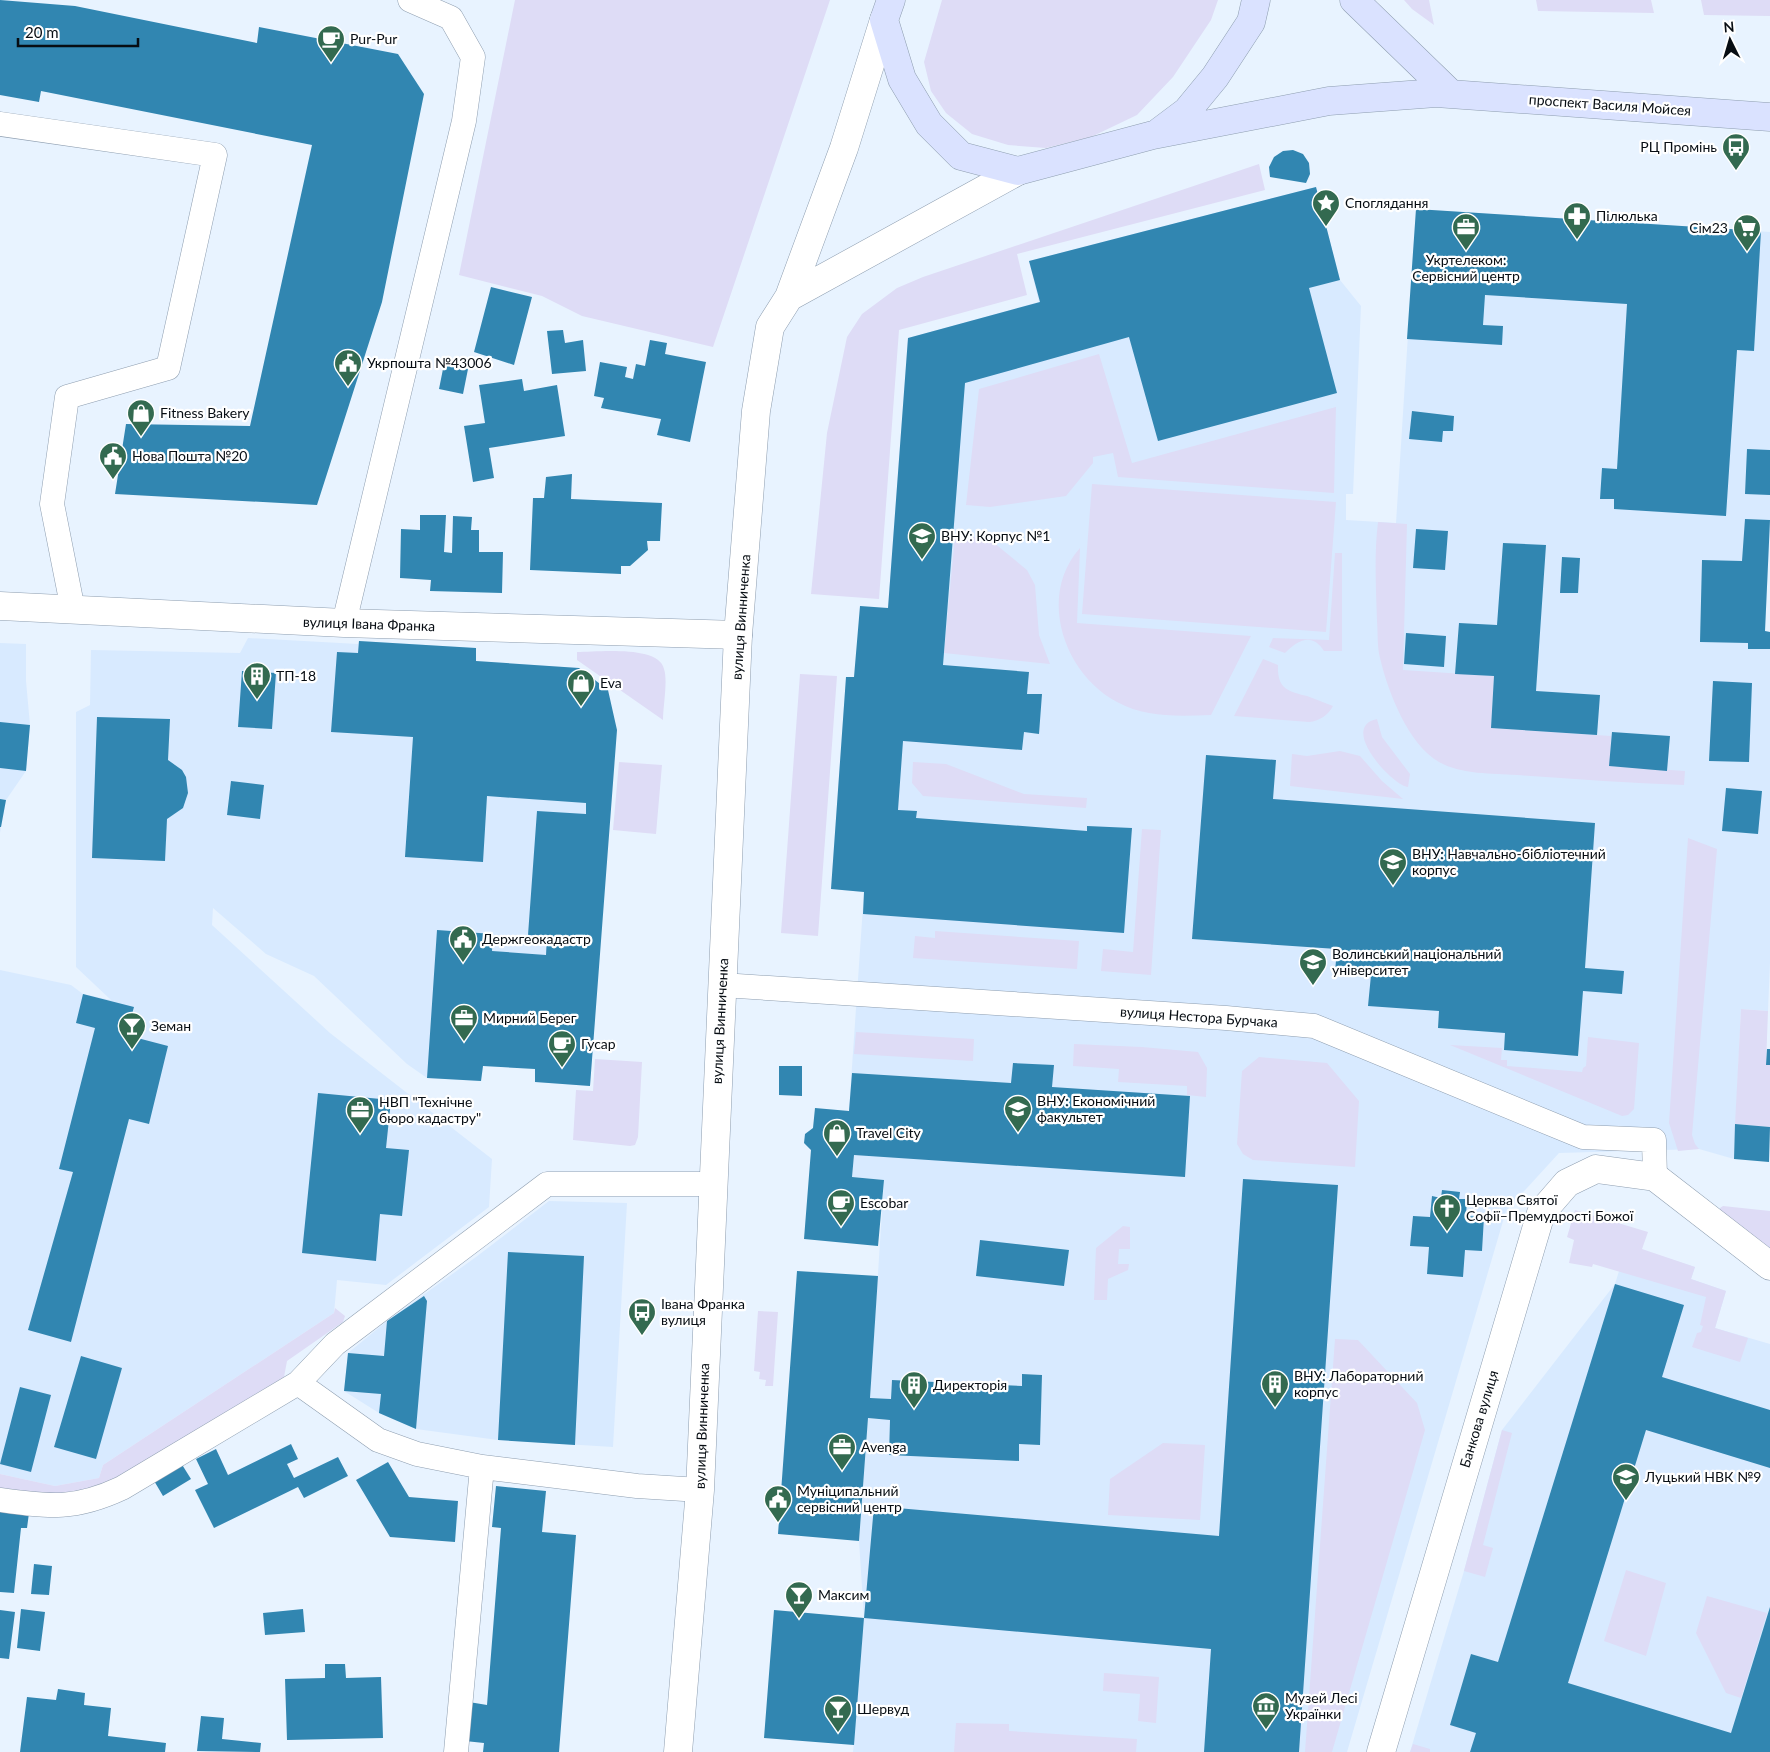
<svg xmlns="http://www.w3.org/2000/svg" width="1770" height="1752" viewBox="0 0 1770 1752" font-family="Lato,sans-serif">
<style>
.built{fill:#d8eaff}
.green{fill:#dedcf6}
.building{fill:#3186b1}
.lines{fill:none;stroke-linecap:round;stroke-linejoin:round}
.service-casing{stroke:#8e9eb0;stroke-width:25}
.minor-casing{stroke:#8e9eb0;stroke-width:29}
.tertiary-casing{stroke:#8e9eb0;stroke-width:29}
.secondary-casing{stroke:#8e9eb0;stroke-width:29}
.service{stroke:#fff;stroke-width:24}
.minor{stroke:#fff;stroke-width:28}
.tertiary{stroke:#fff;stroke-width:28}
.secondary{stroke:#dae2ff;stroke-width:28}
.labels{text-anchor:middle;stroke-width:4.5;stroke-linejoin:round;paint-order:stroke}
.poi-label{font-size:14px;fill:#070d13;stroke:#fff;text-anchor:start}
.street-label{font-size:14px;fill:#070d13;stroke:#fff}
</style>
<rect width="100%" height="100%" fill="#e8f3ff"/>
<!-- built -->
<path class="built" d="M1316,187L1340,280L1361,306L1353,494H1346V520L1396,523L1416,209L1770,232V522L1765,631L1770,632V963L1768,1011L1741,1009L1734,1159L1699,1149L1559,1153L1506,1211L1347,1752H853L864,1618L859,1541L868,1418L890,1420L889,1455L1019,1461V1444H1040L1042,1375L1022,1374V1386L892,1380L891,1399L870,1398L884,1180L852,1177L854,1155L846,1154L864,892L831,889L846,677H854L888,608L908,338L1039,302L1029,261Z
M248,638L358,644L359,641L476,648V661L579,668L608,690L600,940L590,1086L535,1082V1069L483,1066L481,1081L427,1078L407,1064L314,976L266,954L213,908L212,925L330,1033L492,1159L489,1207L386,1285L337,1280L334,1313L103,1465L99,1478L55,1486L0,1474V970L71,985L83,994L111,1000L76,967V712L90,705L91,650L240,653Z
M0,643L26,644V681L30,725L26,771L6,800L0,833Z
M549,1201L627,1203L613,1447L498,1440L416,1429L379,1413L344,1391L348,1353L387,1321L476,1257Z
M1627,1245L1695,1267L1691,1279L1726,1291L1715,1328L1770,1344V1752H1410L1464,1571L1502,1430L1615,1284Z"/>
<!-- green -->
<path class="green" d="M515,0H830L713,347L582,316L542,296L459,275Z
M942,0H1218L1211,20L1173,77L1137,115L1091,137L1046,148L1008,145L972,134L946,113L931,91L924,62Z
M1404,0H1429L1434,25L1412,9Z
M1536,0H1651L1654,13L1538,11Z
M1701,0H1770V16L1704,15Z
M1259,164L1265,190L1017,254L1027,295L899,330L879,599L811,594L827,433L847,337L862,314L897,288L923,277Z
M1099,354L1132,463L1336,407L1334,493L1118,477L1113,453L1093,457V463L1066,496L990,507L966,505L979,389Z
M1092,484L1336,502L1326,632L1082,614Z
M1378,522L1407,524L1403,670L1494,676L1491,728L1611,736L1610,766L1685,771L1684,785C1628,783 1573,779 1517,775C1492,773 1462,775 1439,762C1408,744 1388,692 1380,658C1377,646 1378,633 1377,621C1376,588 1374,554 1378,522Z
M955,536L988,538L1027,570L1035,585L1039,635L1050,664L944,653Z
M1080,548L1077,623L1251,636L1211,715C1178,716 1146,718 1117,702C1064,674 1037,596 1080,548Z
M1335,553H1342V651H1324C1312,632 1298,640 1285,653L1269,647L1273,638L1329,640Z
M577,652C597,652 659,645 664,669C668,681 663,706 663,720L577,660Z
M1263,659L1278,665C1277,689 1288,691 1307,696C1316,699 1324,703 1333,706C1328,715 1320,721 1309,722L1234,716Z
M800,674L837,676L818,936L781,933Z
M1377,719L1382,737L1410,774L1408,787C1393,786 1338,727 1377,719Z
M1340,751L1360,756L1382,781L1403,799L1290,786L1292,754L1307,756Z
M619,762L662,765L656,834L613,830Z
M913,762L946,764L1024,794L1087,798L1086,808L923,796L912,783Z
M1142,829L1161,830L1151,975L1101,971L1103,949L1133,952Z
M1688,838L1717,849L1692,1135L1695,1144L1699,1149L1678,1151L1669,1123Z
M935,931L1079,941L1077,969L913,958L915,936L935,938Z
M1741,1009L1768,1011L1766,1065H1770V1127L1735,1124Z
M856,1032L974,1039L973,1061L854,1054Z
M1588,1037L1639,1043L1634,1109L1628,1115L1622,1116L1450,1045L1502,1048L1501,1060H1507V1066L1582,1072L1583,1068L1586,1066Z
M1074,1044L1142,1047L1198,1052L1207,1068L1206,1097L1187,1095V1086L1118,1082L1119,1069L1073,1066Z
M1259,1057L1327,1063L1359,1101L1355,1167L1253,1160L1243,1154L1237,1144L1242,1071Z
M595,1059L642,1062L638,1137L635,1145L630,1146L573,1140L576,1090L593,1091Z
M1723,1206L1770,1211V1252L1720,1211V1208Z
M1575,1210L1648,1232L1642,1249L1695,1267L1691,1279L1726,1291L1715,1328L1748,1338L1740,1362L1692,1347L1697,1333L1701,1332L1703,1326L1700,1325L1706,1297L1593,1264L1592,1267L1569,1263L1574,1240L1567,1237Z
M1123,1226L1130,1227V1249H1119L1118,1264H1129L1128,1270L1108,1279L1107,1300H1094L1096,1248Z
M335,1308L345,1316L343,1322L287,1361L284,1377L120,1476L89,1492L73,1495L0,1491V1474L55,1486L99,1478L103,1465L334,1313Z
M758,1311L778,1312L773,1386H765L766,1380L759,1379L760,1372L754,1371Z
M1335,1339L1358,1340L1417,1403L1425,1430L1332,1752H1305Z
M1502,1430L1512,1433L1483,1545L1493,1548L1485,1577L1464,1571Z
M1163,1443L1205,1445L1200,1520L1108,1515L1110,1479Z
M1626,1570L1666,1583L1646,1656L1604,1641Z
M1707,1596L1767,1613L1741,1698L1726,1693L1696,1633Z
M1104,1673L1159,1677L1156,1723L1138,1721L1140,1694L1103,1691Z
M956,1723L1009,1724V1731L1137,1739L1136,1752H954Z
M1413,1744L1430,1749V1752H1410Z"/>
<!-- building -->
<path class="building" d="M0,0L75,6L257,43L259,27L398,54L424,94L382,302L317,505L115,494L126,424L250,426L312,145L41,91L39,102L0,95Z
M1293,150L1303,154L1309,163L1310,174L1306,183L1270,177L1269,167L1274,157L1283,151Z
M1316,187L1340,280L1309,288L1337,393L1158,441L1129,337L965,383L943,665L1029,672L1027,694H1042L1039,734L1024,732L1022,750L903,741L898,810L917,811L916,818L1087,831V826L1132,828L1124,933L863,914L864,892L831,889L846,677H854L860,606L888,608L908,338L1040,302L1029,261Z
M1416,209L1761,231L1754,351L1737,350L1726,516L1614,509V499H1600L1602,468L1617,469L1627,304L1485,295L1483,325L1503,326L1502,345L1407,339Z
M491,287L532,297L514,365L474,352Z
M563,330L565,343L583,340L586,371L552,374L547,331Z
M650,340L667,343L665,354L706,362L690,442L657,435L661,419L601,408L604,398L594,396L600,362L627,367L625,377L633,379L636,364L645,366Z
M445,359L469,364L463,394L439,389Z
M522,379L524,391L557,385L565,436L489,448L494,478L473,482L464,426L485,423L479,385Z
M1412,411L1454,416L1453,431H1443L1442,442L1409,439Z
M1747,449L1770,450V495L1745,494Z
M572,474L571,499L662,503L660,541H647L648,550L630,566H621V574L530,570L533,498H544L546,477Z
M420,515H446L444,552L452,553L453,516L472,517L471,530H479V552H503L502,593L430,591L431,580L400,578L401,529L420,530Z
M1745,519L1770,520L1765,631L1770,632V649H1748V643L1700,642L1702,560L1742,561Z
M1416,529L1448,531L1445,570L1413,568Z
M1503,543L1546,545L1536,691L1600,695L1597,735L1491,728L1494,676L1455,674L1459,623L1497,625Z
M1562,557L1580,558L1578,593H1560Z
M1406,633L1446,636L1444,667L1404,664Z
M359,641L476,648V661L579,668L608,690L617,730L590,1086L535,1082V1069L483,1066L481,1081L427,1078L437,930L493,934L492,951L546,955L547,936L528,935L537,811L586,814V803L487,796L483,862L405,857L413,737L331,732L337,652L358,653Z
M242,671L276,673L272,729L238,727Z
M1713,681L1752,683L1749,762L1709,761Z
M97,717L170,719L168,760L182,770L186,777L188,793L183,808L167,819L165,861L92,858Z
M0,722L30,725L26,771L0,768Z
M1612,732L1670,736L1667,771L1609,766Z
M1206,755L1276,760L1273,799L1595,823L1585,968L1624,971L1622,994L1583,991L1578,1056L1504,1050L1505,1033L1438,1028L1439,1011L1368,1006L1371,975L1335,972L1337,949L1192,939Z
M231,781L264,785L260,819L227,815Z
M1726,788L1762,791L1758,834L1722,831Z
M0,799L6,800L1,827H0Z
M83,994L134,1007L126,1035L168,1046L149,1124L129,1119L71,1342L28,1330L73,1172L59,1169L95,1028L76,1023Z
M1767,1049H1770V1065H1766Z
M1013,1063L1054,1065L1052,1087L1190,1096L1185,1177L854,1155L852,1177L884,1180L878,1246L804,1239L811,1150L804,1143L805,1134L813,1128L815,1108L849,1111L852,1073L1011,1083Z
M779,1066H802V1096L779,1095Z
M318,1093L391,1100L386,1148L409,1150L402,1216L380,1214L376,1261L302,1253Z
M1735,1124L1770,1127L1769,1162L1734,1159Z
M1243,1179L1338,1185L1299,1752H1204L1211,1649L864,1618L854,1745L764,1738L774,1610L864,1618L874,1506L1219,1536Z
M1442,1190L1460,1192L1459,1199H1467L1466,1216L1484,1217L1482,1251L1465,1250L1463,1277L1427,1274L1429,1247L1410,1246L1413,1216L1430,1217L1432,1196L1441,1198Z
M980,1240L1069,1250L1064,1286L976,1276Z
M508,1252L584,1256L575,1445L498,1440Z
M797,1271L878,1276L870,1398L891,1399L892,1380L1022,1386V1374L1042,1375L1040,1445L1019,1444V1461L889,1455L890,1420L868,1418L859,1541L778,1534Z
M1615,1284L1684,1305L1662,1377L1770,1410V1468L1646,1430L1568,1683L1731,1733L1770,1607V1752H1470L1476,1733L1450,1725L1471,1654L1498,1662Z
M424,1296L427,1301L416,1429L379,1413L381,1394L344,1391L348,1353L384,1356L387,1321Z
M81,1356L122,1368L96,1459L54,1447Z
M20,1387L51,1395L31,1472L0,1464Z
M291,1444L298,1459L287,1464L294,1478L338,1457L348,1476L304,1498L298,1487L214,1528L195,1490L208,1484L196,1459L216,1449L228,1475Z
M388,1462L409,1497L458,1501L455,1542L390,1537L356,1480Z
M181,1463L191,1479L163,1496L153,1479Z
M496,1486L546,1491L542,1532L576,1535L559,1752H483L484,1743L465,1741L469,1702L487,1705L501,1528L492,1527Z
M0,1510L29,1513L27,1528H21L14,1593L0,1592Z
M34,1564L52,1566L49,1595L31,1594Z
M21,1609L45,1612L40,1651L17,1648Z
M303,1609L305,1632L265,1635L263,1613Z
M0,1610L15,1612L9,1659L0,1658Z
M325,1664H345L346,1678L381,1677L383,1738L287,1740L285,1679L325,1678Z
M58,1689L85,1693L84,1705L111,1708L108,1736L166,1743L165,1752H20L27,1697L56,1700Z
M201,1716L224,1718L222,1739L261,1743L260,1752L197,1751Z"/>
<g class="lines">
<!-- service casing -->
<g class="service-casing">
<path id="service" d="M0,124L215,155L168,368L67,397L52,504L73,610
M344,623L464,121L473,57L451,18L410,0
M722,985L1226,1018L1314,1026L1583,1137L1654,1140L1655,1177
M298,1383L378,1440L417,1454L482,1467
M0,1500C50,1507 75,1510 122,1488L298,1383L335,1344L547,1184H712
M456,1752L482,1467L637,1486L700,1490"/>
</g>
<!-- minor casing -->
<g class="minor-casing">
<path id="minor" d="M0,606L344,623L738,635
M1381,1752L1541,1213L1567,1183L1596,1169L1655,1177L1770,1266"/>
</g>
<!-- tertiary casing -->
<g class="tertiary-casing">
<path id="tertiary" d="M789,297L1018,171
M678,1752L700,1490L738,635L756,411L770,327L789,297L844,148L884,20"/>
</g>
<!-- secondary casing -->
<g class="secondary-casing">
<path id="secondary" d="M891,0L884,20L902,79L929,124L961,156L1018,171L1153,135L1329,101L1436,93L1770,117
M1354,0L1450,93
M1159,132L1187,111L1215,77L1251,22L1256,0"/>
</g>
<!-- service -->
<use href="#service" class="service"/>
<!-- minor -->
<use href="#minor" class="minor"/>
<!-- tertiary -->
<use href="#tertiary" class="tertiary"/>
<!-- secondary -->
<use href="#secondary" class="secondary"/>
</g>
<!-- icons -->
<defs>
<g id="cafe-pin" transform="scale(1.4375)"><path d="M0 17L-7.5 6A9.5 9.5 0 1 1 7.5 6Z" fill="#336a50" stroke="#fff"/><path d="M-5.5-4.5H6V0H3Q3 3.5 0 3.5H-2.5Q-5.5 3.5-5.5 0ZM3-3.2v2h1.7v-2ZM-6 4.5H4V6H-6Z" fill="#fff"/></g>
<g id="bus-pin" transform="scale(1.4375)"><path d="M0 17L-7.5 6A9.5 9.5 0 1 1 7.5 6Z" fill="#336a50" stroke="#fff"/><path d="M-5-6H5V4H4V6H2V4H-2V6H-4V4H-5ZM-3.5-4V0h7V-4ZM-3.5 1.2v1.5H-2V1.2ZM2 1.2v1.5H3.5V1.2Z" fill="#fff"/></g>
<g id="sight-pin" transform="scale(1.4375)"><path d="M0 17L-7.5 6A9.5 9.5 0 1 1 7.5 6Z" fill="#336a50" stroke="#fff"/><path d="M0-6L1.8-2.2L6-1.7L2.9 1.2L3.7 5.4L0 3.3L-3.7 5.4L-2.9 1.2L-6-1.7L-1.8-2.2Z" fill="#fff"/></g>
<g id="pharmacy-pin" transform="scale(1.4375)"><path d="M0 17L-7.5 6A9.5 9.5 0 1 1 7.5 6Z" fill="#336a50" stroke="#fff"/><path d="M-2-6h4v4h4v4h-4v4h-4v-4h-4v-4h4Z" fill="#fff"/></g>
<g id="office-pin" transform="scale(1.4375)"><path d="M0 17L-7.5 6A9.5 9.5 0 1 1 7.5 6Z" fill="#336a50" stroke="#fff"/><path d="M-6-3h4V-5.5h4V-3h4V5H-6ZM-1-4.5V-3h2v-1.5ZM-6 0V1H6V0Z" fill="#fff"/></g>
<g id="supermarket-pin" transform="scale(1.4375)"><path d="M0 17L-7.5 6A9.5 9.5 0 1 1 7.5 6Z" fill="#336a50" stroke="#fff"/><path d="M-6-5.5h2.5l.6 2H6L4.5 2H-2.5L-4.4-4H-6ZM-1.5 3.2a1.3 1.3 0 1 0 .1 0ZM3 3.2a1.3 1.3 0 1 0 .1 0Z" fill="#fff"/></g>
<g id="civic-pin" transform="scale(1.4375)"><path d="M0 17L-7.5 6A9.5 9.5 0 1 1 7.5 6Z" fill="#336a50" stroke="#fff"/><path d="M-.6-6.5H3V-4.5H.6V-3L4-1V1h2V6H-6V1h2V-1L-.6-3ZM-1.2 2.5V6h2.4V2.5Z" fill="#fff"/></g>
<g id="shop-pin" transform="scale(1.4375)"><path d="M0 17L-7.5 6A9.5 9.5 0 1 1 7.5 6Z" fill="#336a50" stroke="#fff"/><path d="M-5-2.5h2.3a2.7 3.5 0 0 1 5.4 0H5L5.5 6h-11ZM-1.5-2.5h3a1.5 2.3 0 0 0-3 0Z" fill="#fff"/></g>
<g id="university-pin" transform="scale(1.4375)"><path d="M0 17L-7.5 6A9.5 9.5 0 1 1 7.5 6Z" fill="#336a50" stroke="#fff"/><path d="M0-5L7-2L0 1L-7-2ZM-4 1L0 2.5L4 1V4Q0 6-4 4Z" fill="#fff"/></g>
<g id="building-pin" transform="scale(1.4375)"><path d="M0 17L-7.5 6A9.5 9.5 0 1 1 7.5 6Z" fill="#336a50" stroke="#fff"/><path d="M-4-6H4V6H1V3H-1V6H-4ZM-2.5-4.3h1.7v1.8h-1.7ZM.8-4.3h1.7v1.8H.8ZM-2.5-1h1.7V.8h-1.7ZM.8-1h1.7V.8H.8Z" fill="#fff"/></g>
<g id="bar-pin" transform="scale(1.4375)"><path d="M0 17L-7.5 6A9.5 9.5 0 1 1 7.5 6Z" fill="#336a50" stroke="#fff"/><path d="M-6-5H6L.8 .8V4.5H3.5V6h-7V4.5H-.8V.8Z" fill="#fff"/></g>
<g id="church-pin" transform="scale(1.4375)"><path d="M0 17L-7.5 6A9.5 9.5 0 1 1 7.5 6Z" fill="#336a50" stroke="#fff"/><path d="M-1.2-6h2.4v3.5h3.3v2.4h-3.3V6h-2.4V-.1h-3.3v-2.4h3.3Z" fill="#fff"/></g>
<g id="school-pin" transform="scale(1.4375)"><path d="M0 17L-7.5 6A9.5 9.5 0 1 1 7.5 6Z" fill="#336a50" stroke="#fff"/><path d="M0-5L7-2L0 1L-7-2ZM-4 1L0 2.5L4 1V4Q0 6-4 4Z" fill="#fff"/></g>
<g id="museum-pin" transform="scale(1.4375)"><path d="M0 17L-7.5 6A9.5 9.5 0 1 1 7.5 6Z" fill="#336a50" stroke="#fff"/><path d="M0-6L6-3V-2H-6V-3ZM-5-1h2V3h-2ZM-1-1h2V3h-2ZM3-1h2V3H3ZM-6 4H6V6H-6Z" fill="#fff"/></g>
</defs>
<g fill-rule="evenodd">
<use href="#cafe-pin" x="331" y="39"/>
<use href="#bus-pin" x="1736" y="147"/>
<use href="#sight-pin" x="1326" y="203"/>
<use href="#pharmacy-pin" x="1577" y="216"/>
<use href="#office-pin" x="1466" y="227"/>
<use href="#supermarket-pin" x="1747" y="228"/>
<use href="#civic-pin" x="348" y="363"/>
<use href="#shop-pin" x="141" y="413"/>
<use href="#civic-pin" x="113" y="456"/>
<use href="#university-pin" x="922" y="536"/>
<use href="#building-pin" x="257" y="676"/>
<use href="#shop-pin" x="581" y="683"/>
<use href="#university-pin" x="1393" y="862"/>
<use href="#civic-pin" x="463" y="939"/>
<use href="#university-pin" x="1313" y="962"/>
<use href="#office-pin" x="464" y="1018"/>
<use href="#bar-pin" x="132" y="1026"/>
<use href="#cafe-pin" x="562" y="1044"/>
<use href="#university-pin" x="1018" y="1109"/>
<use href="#office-pin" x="360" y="1110"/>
<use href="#shop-pin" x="837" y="1133"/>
<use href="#cafe-pin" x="841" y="1203"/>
<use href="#church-pin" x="1447" y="1208"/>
<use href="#bus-pin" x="642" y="1312"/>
<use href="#building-pin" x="1275" y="1384"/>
<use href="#building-pin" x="914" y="1385"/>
<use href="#office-pin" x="842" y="1447"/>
<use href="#school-pin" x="1626" y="1477"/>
<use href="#civic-pin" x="778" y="1499"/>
<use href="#bar-pin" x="799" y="1595"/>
<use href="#museum-pin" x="1266" y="1706"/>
<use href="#bar-pin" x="838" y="1709"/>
</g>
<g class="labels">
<!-- poi labels -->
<g class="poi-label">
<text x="350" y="44">Pur-Pur</text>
<text x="1717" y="152" text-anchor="end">РЦ Промінь</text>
<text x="1345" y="208">Споглядання</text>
<text x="1596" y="221">Пілюлька</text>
<text x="1728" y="233" text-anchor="end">Сім23</text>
<text x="1466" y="265" text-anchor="middle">Укртелеком:<tspan x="1466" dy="16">Сервісний центр</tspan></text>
<text x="367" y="368">Укрпошта №43006</text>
<text x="160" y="418">Fitness Bakery</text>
<text x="132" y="461">Нова Пошта №20</text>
<text x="941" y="541">ВНУ: Корпус №1</text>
<text x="276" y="681">ТП-18</text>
<text x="600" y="688">Eva</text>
<text x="1412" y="859">ВНУ: Навчально-бібліотечний<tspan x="1412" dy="16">корпус</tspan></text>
<text x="482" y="944">Держгеокадастр</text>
<text x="1332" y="959">Волинський національний<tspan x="1332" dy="16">університет</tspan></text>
<text x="483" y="1023">Мирний Берег</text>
<text x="151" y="1031">Земан</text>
<text x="581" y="1049">Гусар</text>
<text x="1037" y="1106">ВНУ: Економічний<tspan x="1037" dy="16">факультет</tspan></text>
<text x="379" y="1107">НВП "Технічне<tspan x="379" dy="16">бюро кадастру"</tspan></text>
<text x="856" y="1138">Travel City</text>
<text x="1466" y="1205">Церква Святої<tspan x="1466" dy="16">Софії–Премудрості Божої</tspan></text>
<text x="860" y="1208">Escobar</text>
<text x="661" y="1309">Івана Франка<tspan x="661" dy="16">вулиця</tspan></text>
<text x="1294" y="1381">ВНУ: Лабораторний<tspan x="1294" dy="16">корпус</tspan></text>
<text x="933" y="1390">Директорія</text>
<text x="861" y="1452">Avenga</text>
<text x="1645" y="1482">Луцький НВК №9</text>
<text x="797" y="1496">Муніципальний<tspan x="797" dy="16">сервісний центр</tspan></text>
<text x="818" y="1600">Максим</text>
<text x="1285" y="1703">Музей Лесі<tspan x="1285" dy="16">Українки</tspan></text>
<text x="857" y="1714">Шервуд</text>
</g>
<!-- street labels -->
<g class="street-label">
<text transform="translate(1610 105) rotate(4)" y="5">проспект Василя Мойсея</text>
<text transform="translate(741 617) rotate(-86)" y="5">вулиця Винниченка</text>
<text transform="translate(369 624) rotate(2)" y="5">вулиця Івана Франка</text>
<text transform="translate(1199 1017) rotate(4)" y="5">вулиця Нестора Бурчака</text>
<text transform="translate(720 1021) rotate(-87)" y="5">вулиця Винниченка</text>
<text transform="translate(1479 1419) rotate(-73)" y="5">Банкова вулиця</text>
<text transform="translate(702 1426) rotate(-88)" y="5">вулиця Винниченка</text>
</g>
</g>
<!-- north arrow -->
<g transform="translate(1730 40) rotate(355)" stroke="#ffffff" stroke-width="4" paint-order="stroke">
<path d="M0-4L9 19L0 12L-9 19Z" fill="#070d13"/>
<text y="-8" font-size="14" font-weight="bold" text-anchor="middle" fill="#070d13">N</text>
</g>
<!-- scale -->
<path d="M18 38v8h120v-8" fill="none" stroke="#070d13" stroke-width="2.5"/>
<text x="25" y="38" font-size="15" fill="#070d13" stroke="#ffffff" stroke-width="4" paint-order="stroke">20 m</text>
</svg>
